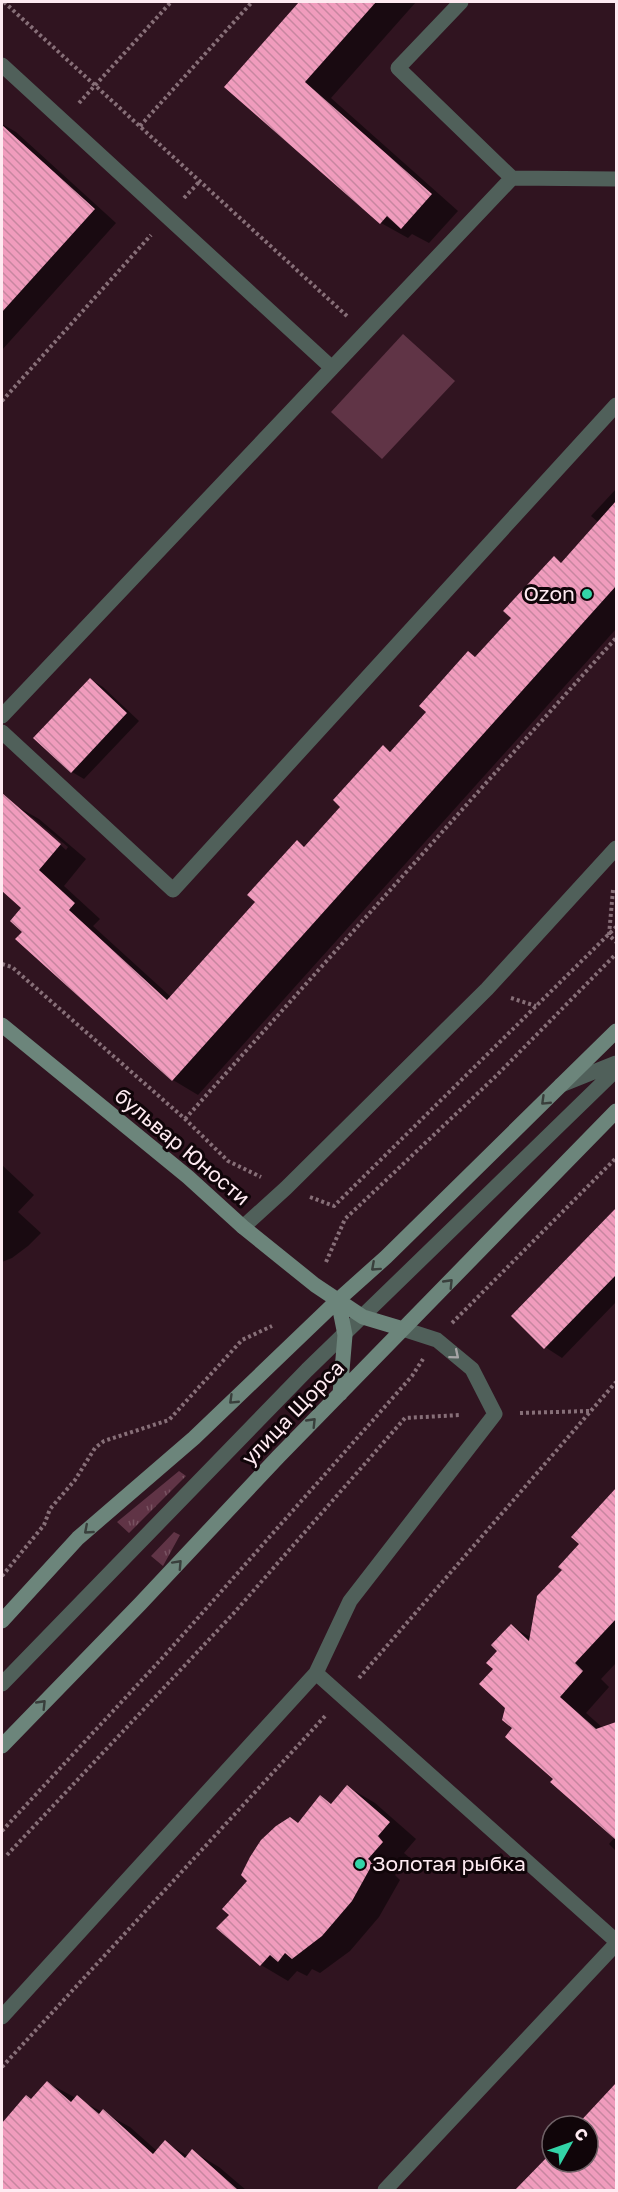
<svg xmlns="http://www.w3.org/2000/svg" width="618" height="2192" viewBox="0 0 618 2192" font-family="'Golos Text',sans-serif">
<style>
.grass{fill:url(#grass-tufts)}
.pitch{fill:#603446}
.shadow{fill:#0007;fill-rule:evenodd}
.building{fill:url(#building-back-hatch)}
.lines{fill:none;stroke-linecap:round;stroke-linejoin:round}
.path{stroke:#876f78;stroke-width:4;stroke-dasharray:3 3;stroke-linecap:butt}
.lane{stroke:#50605a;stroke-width:15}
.street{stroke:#50605a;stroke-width:15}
.secondary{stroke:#6c857b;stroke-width:15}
.oneway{stroke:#393f3c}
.oneway2{stroke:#a7a5a6}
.poi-dot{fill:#33d4a8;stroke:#100509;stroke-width:2}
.labels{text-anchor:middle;stroke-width:6;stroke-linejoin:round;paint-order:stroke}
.poi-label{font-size:21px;fill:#feeaf1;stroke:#100509;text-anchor:end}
.street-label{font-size:21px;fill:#feeaf1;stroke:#100509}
</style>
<defs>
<pattern id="grass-tufts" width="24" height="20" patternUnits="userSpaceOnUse" patternTransform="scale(1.5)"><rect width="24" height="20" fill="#603446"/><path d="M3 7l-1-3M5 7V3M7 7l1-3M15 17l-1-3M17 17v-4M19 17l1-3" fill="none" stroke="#785261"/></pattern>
<pattern id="building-back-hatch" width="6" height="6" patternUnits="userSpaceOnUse" patternTransform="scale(1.5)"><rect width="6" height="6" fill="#f09cbd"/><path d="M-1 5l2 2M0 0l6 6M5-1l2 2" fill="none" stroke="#c786a0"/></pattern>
</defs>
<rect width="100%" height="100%" fill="#301420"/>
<!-- grass -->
<path class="grass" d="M179,1471L186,1476L129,1533L117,1522Z
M174,1532L180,1535L163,1566L151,1556Z"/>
<!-- pitch -->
<path class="pitch" d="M403,334L455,381L382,459L331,412Z"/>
<!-- shadow -->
<path class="shadow" d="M302,2H416L331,98L458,211L429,243L412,234L408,238L381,223L226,87Z
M2,124L16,132L116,223L2,350V230L16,213L2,200Z
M616,489V629L198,1095L173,1080L24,932L23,908L4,892L2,895V794L18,807L39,819L86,859L64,886L100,919L93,926L171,997L257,902L298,842L306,847L342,807L383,747L392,752L428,712L469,653L477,658L513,618L554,558L562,563L599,523L591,516ZM26,814L33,818L68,847L66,850Z
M90,679L103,687L139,721L84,779L72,772Z
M2,1165L34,1195L18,1212L41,1233L28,1246L12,1258L2,1262Z
M616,1210V1302L562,1358L545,1347L513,1316Z
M610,1497L616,1501V1663L601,1679L609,1687L586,1713L603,1728L614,1725L616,1726V1851L609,1844L615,1837L556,1779L514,1728L495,1669L499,1651L511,1626L532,1638L564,1570Z
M348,1787L375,1803L416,1839L404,1853L410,1858L395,1875L400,1880L379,1917L350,1951L320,1973L312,1969L307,1976L297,1971L288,1981L261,1965L218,1928L231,1915L321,1797L332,1804Z
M48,2083L130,2127L157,2151L165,2142L188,2156L192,2151L219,2167L246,2190H2V2125L26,2097L32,2101Z
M616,2085V2190H517L552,2154V2162H588V2126H578Z"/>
<!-- building -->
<path class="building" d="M299,2H376L305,82L432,194L401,229L387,216L380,224L224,87Z
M2,125L95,209L2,312Z
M616,501V586L172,1081L15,939L22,932L10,921L21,908L2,891V793L61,844L39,870L75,903L69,910L167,1000L255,902L247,895L297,840L304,847L340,807L333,800L383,745L390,752L426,712L419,706L468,651L475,657L511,618L503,611L554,556L561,563Z
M90,678L127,713L71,773L33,738Z
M616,1208V1275L544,1349L511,1316Z
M616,1488V1619L575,1663L583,1671L560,1697L596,1729L616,1722V1840L550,1782L553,1779L505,1737L512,1728L502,1720L505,1708L479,1684L493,1669L486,1663L497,1651L491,1645L511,1624L529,1641L537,1596L562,1570L558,1567L579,1544L571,1537Z
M347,1785L390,1822L378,1836L383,1842L368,1859L373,1863L352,1901L322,1936L292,1959L285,1953L278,1962L270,1955L260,1966L216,1928L229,1915L222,1909L247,1881L241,1875L250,1857L261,1840L276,1826L290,1817L298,1823L320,1795L331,1804Z
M47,2081L71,2102L77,2095L99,2114L103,2109L153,2154L165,2140L185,2158L192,2149L238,2190H2V2123L26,2095L31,2099Z
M616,2083V2190H515L552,2152V2162H588V2126H576Z"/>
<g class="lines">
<!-- path -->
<path class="path" d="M4,2L347,316
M79,103L171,2
M140,126L252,2
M184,198L200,181
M2,401L151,235
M613,890L609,935L616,942
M2,964L12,967L185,1119L228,1161L261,1177
M511,998L536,1006
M185,1119L616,638
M310,1197L334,1206L616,927
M326,1262L345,1219L496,1076L616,954
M452,1323L616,1158
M520,1413L590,1411
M2,1576L44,1525L50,1509L75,1480L95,1448L104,1441L169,1420L242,1340L272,1326
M359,1678L616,1382
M2,1831L165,1655L412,1376L423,1359
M7,1855L233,1614L405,1418L461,1415
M2,2067L326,1715"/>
<!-- lane -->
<path class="lane" d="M461,2L398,68L512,178
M2,65L332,368L2,716
M332,368L512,178L616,179
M2,732L173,890L616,405
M243,1227L286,1188L487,989L616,848
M316,1673L616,1941
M2,2017L316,1673L350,1601L495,1414L472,1369L437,1340L403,1329
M385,2190L616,1944"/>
<!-- street -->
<path class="street" d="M561,1085L616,1063
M2,1684L307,1370L616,1070"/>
<!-- secondary -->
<path class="secondary" d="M2,1025L188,1177L243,1227L315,1285L363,1317L403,1329
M338,1300L345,1335L340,1394
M2,1621L78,1538L194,1438L338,1300L386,1257L616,1031
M2,1746L140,1604L278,1457L616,1111"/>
</g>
<!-- one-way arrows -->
<defs><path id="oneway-chevron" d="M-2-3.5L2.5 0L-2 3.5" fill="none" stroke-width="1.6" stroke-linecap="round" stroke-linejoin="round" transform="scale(1.5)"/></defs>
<g class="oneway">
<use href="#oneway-chevron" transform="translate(545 1101) rotate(136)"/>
<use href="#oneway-chevron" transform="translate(375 1267) rotate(138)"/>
<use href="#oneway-chevron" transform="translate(449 1283) rotate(-46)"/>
<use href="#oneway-chevron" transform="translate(233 1400) rotate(136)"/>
<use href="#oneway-chevron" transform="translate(312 1422) rotate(-46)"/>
<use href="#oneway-chevron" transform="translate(88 1530) rotate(139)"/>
<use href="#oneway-chevron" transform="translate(178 1564) rotate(-47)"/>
<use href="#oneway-chevron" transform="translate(42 1704) rotate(-46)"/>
</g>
<use class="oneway2" href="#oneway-chevron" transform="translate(455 1355) rotate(40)"/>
<!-- markers -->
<g class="poi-dot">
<circle cx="587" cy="594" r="6"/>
<circle cx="360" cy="1864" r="6"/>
</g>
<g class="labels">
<!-- poi labels -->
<g class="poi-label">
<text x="575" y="601">Ozon</text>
<text x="372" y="1871" text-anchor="start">Золотая рыбка</text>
</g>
<!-- street labels -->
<g class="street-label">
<text transform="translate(182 1147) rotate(40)" y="7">бульвар Юности</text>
<text transform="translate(293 1413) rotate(-46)" y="7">улица Щорса</text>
</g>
</g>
<!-- border -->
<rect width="618" height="2192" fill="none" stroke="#feeaf1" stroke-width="6"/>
<!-- north arrow -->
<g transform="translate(570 2144) rotate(50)"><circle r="28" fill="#100509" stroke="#6f6166" stroke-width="1.5"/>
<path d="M0-4.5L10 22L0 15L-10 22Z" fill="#33d4a8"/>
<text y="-9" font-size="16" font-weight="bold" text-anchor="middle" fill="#feeaf1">С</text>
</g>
</svg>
